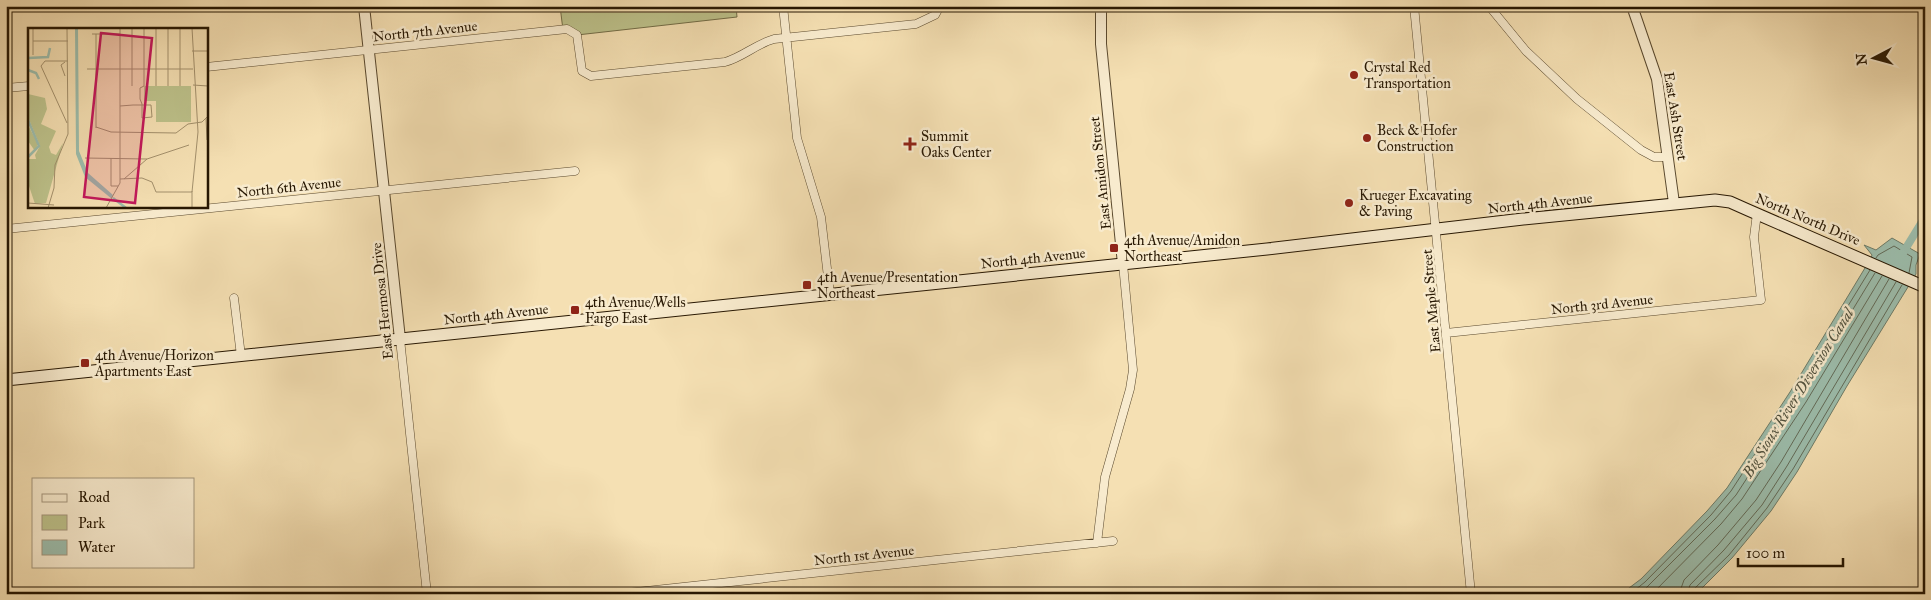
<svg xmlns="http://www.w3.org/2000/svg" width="1931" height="600" viewBox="0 0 1931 600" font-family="'IM FELL Great Primer',serif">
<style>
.green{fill:#bdc28b;stroke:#726c46}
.water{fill:#9cbdac;stroke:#6d7b68}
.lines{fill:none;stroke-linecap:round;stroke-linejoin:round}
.shore{stroke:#626a57;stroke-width:1}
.canal{stroke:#9cbdac;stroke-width:8}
.minor-casing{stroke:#5a492e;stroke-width:9}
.tertiary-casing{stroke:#5a492e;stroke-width:12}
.secondary-casing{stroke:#271702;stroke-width:13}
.minor{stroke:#f8ebce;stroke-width:8}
.tertiary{stroke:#f8ebce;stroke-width:10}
.secondary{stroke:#f8ebce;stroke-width:11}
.poi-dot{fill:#8f2418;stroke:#f8ebce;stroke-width:2}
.labels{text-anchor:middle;stroke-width:5;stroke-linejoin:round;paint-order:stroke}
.street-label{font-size:14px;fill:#271702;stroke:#f8ebce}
.poi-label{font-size:14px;fill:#271702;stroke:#f8ebce;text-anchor:start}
.water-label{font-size:15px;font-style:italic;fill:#50513e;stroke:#f8ebce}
.inset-river{fill:none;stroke:#9cbdac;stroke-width:2.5}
.inset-road{fill:none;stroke:#a3906c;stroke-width:1}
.view{fill:#c2185b;fill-opacity:0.15;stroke:#c2185b;stroke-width:2.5}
.inset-edge{fill:none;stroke:#271702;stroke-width:2.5}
</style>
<rect width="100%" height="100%" fill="#f5e0b3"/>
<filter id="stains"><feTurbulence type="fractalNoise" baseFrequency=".004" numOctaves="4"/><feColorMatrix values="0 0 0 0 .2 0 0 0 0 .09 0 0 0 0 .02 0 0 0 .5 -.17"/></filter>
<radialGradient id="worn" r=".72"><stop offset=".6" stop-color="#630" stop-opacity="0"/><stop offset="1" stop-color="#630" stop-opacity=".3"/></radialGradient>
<!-- green -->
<path class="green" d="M560,6H736L737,17L577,35L563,30Z"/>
<!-- water -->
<path class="water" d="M1892,238L1920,254L1916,265V274L1847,386L1797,472L1771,511L1732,558L1696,594H1621L1641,579L1707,511L1727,488L1790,392L1871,258L1872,255L1864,245L1876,250Z"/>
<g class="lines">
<!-- shore -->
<path class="shore" d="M1876,258L1878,255L1894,246L1912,257L1909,273
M1630,594L1645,582L1711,515L1731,491L1794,394L1870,270
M1640,594L1715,519L1736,495L1799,398L1875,273
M1652,594L1721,524L1742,499L1806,402L1882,276
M1679,594L1684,580L1718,545L1756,500L1781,462L1889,279
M1687,594L1690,585L1724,550L1762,505L1787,466L1896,282
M1693,594L1695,588L1729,555L1767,508L1793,469L1902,285"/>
<!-- canal -->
<path class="canal" d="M1901,256L1925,217"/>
<!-- minor casing -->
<g class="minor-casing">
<path id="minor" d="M783,6L797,138L821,217L830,294
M1414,6L1471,594
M1489,6L1526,51L1577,99L1641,150L1654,157H1668
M206,67L567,29L577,35L582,71L591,76L725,62C743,57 756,44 774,39L916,24L935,15L940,6
M6,88L29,86
M6,229L575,171
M234,298L241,356
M1446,333L1761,300L1754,237L1757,213
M400,339L427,594
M1097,543L1105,477L1130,389L1133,370L1123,264
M6,593V594
M618,594L1113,541"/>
</g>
<!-- tertiary casing -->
<g class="tertiary-casing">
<path id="tertiary" d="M364,6L400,339
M1101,6V44L1123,264
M1632,6L1657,79L1674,203"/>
</g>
<!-- secondary casing -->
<g class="secondary-casing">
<path id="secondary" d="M6,380L1267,249L1523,219L1715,200L1730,202L1748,210L1925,287"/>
</g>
<!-- minor -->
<use href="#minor" class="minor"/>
<!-- tertiary -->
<use href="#tertiary" class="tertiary"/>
<!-- secondary -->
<use href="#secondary" class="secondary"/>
</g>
<!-- markers -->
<g class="poi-dot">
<circle cx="1354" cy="75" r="5"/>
<circle cx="1367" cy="138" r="5"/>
<path d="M907.5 136.5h5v5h5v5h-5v5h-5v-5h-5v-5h5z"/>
<circle cx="1349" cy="203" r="5"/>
<rect x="1109" y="243" width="10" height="10" rx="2.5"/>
<rect x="802" y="280" width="10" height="10" rx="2.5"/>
<rect x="570" y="305" width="10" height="10" rx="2.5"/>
<rect x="80" y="358" width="10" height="10" rx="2.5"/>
</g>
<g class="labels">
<!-- street labels -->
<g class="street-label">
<text transform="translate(425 31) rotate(-6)" y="5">North 7th Avenue</text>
<text transform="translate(1676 116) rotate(81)" y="5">East Ash Street</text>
<text transform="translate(1100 173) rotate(-96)" y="5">East Amidon Street</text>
<text transform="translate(289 187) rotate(-6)" y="5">North 6th Avenue</text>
<text transform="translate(1540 203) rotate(-6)" y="5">North 4th Avenue</text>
<text transform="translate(1808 219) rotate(23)" y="5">North North Drive</text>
<text transform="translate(1033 258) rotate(-6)" y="5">North 4th Avenue</text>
<text transform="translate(382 301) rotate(-96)" y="5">East Hermosa Drive</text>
<text transform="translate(1431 301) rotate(-95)" y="5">East Maple Street</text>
<text transform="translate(1602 304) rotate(-6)" y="5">North 3rd Avenue</text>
<text transform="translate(496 314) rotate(-6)" y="5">North 4th Avenue</text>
<text transform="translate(864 555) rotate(-6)" y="5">North 1st Avenue</text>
</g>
<!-- poi labels -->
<g class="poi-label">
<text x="1364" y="72">Crystal Red<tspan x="1364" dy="16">Transportation</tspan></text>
<text x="1377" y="135">Beck &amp; Hofer<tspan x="1377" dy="16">Construction</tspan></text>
<text x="921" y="141">Summit<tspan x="921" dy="16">Oaks Center</tspan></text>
<text x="1359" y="200">Krueger Excavating<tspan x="1359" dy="16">&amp; Paving</tspan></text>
<text x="1124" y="245">4th Avenue/Amidon<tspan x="1124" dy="16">Northeast</tspan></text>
<text x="817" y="282">4th Avenue/Presentation<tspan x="817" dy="16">Northeast</tspan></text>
<text x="585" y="307">4th Avenue/Wells<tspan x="585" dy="16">Fargo East</tspan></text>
<text x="95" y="360">4th Avenue/Horizon<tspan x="95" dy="16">Apartments East</tspan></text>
</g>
<!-- water labels -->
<g class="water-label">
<text transform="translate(1798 393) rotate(-58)" y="5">Big Sioux River Diversion Canal</text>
</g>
</g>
<!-- overview -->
<g transform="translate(28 28)">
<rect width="180" height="180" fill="#f5e0b3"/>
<path d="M163,58V94H128V73H116V58ZM0,66L17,70L19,81L13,96L28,103L21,119L23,125L28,127L35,115L18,175L7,176L0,155V131H8L7,127L12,118L0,89ZM0,97L10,116L7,123L0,113Z" fill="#bdc28b"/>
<path d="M47,0H50L51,123L60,145L85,167L84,171L57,149L48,126Z" fill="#9cbdac"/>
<path class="inset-river" d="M0,30L20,29L22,20M0,42L8,45L11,51M0,92L11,118L0,129M85,170L98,180"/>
<path class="inset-road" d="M5,0V27M152,0V58M64,6H92M68,6V100M5,13H40M164,23H180M59,41H165M37,48L33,37L37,34M165,57L180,58M104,58V0M128,58V0M140,58V0M92,78L105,77H123L124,89L114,90V76L112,71V60L116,58V0M178,90L179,112M39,95L13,38L17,33H40M68,99L83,104L148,105L160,96L174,94L180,88M57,130L119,131M83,130V158H90M92,151L114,150L124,154L128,164H164M96,151L119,131L161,117M164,163V180M164,164L170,104L164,0M0,175L26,177M20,180L26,160L27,137L40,106L39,0M78,180L92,155V0"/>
<path class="view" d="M73,5L124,10L107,175L56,169Z"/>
<rect width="180" height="180" class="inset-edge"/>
</g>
<!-- margin -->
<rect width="1931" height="600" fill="none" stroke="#f5e0b3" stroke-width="25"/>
<rect x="8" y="8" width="1916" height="585" fill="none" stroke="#271702" stroke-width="2.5"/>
<rect x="12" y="12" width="1906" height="575" fill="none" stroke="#271702"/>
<!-- legend -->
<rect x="32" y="478" width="162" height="90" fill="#f8ebce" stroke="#a4967c"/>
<rect x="42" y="494" width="25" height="8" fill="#f8ebce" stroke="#a4967c"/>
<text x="78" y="502" font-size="15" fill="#271702">Road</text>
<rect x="42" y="515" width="25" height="15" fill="#bdc28b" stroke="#a4967c"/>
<text x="78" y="528" font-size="15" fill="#271702">Park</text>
<rect x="42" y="540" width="25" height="15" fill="#9cbdac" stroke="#a4967c"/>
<text x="78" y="552" font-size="15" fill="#271702">Water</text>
<!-- north arrow -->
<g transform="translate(1874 58) rotate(264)" stroke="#f8ebce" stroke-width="4" paint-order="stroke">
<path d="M0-4L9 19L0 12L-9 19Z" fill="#271702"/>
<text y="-8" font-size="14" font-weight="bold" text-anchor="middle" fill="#271702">N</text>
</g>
<!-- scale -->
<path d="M1738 558v8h105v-8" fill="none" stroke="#271702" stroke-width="2.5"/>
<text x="1746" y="558" font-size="15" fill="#271702" stroke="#f8ebce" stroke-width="4" paint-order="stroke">100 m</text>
<rect width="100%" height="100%" filter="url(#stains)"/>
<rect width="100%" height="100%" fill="url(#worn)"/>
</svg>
